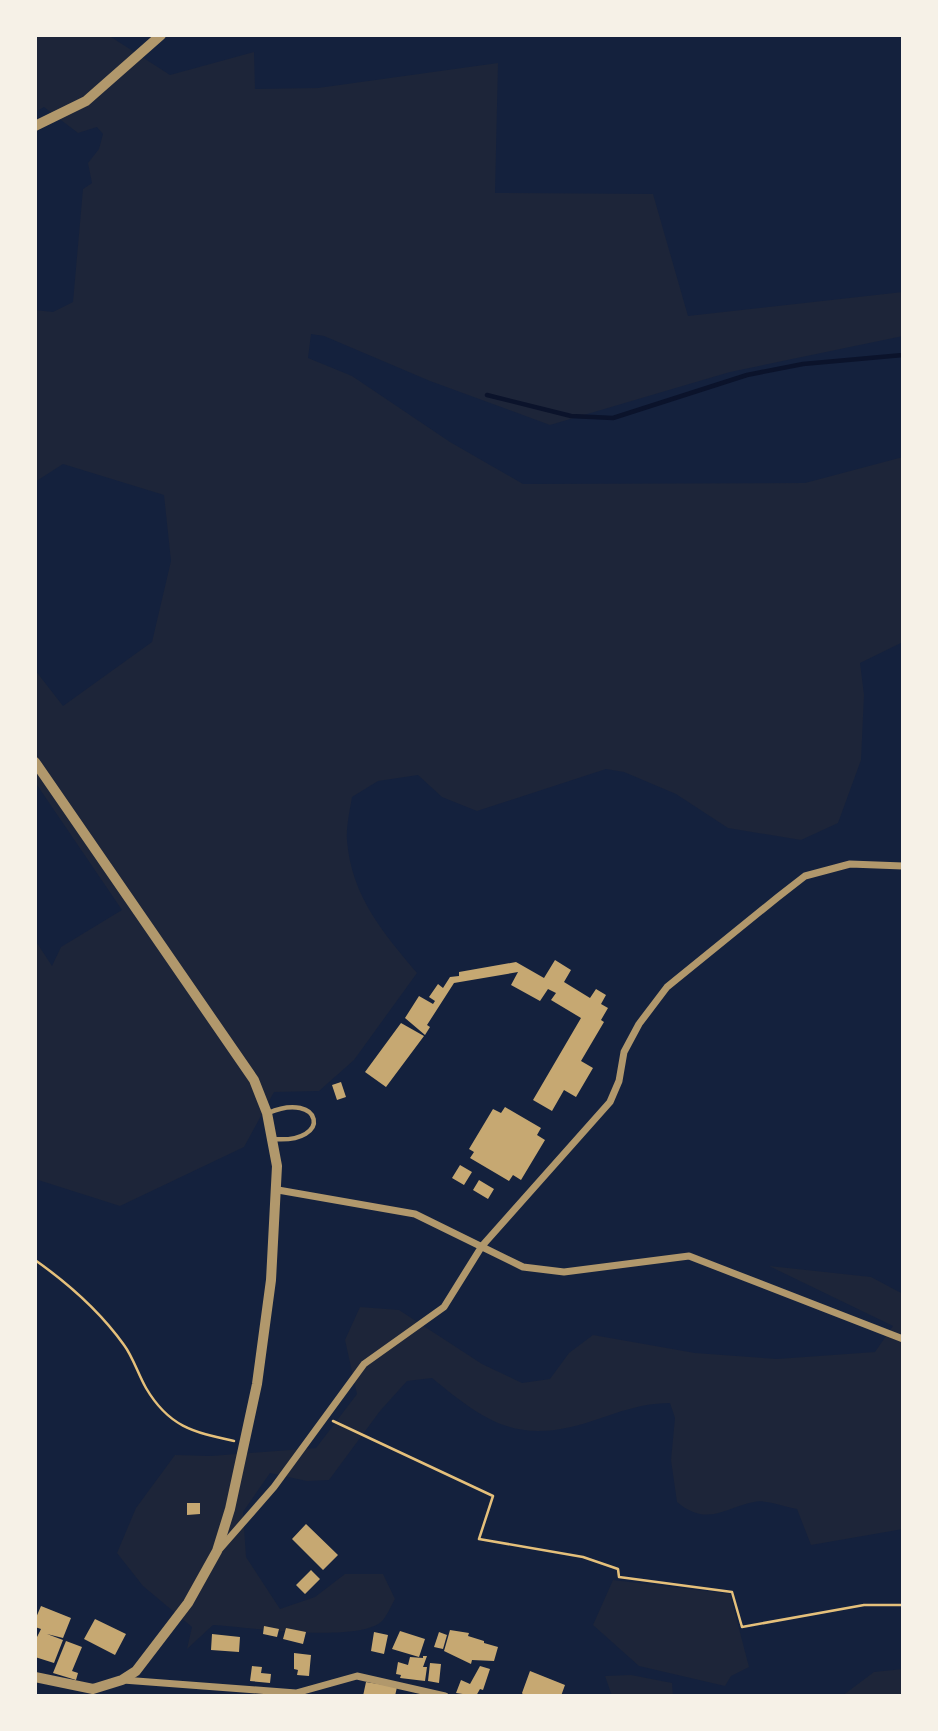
<svg xmlns="http://www.w3.org/2000/svg" width="938" height="1731" viewBox="0 0 938 1731" font-family="Inter,sans-serif">
<style>
.green{fill:#1d2539}
.lines{fill:none;stroke-linecap:round;stroke-linejoin:round}
.stream{stroke:#0b132b;stroke-width:4.5}
.building{fill:#c6a872}
.path{stroke:#e5c07b;stroke-width:2.5}
.service{stroke:#b1986c;stroke-width:4.5}
.minor{stroke:#b1986c;stroke-width:7}
.tertiary{stroke:#b1986c;stroke-width:10}
</style>
<rect width="100%" height="100%" fill="#14213d"/>
<!-- green -->
<path class="green" d="M35,35H108L170,75L254,52L255,89L318,88L498,63L495,193L653,194L688,316L903,292V336L730,372L550,425L430,381L324,336L311,334L308,358L352,376L450,442L523,484L805,483L903,457V642L860,663L864,695L861,760L838,823L801,840L728,828L676,794L624,772L606,769L477,811L442,797L418,775L378,781L352,797C350,810 346,826 347,840C351,895 383,933 417,973L354,1060L319,1091L274,1092L244,1147L120,1206L35,1179V940L52,966L61,947L122,910L35,782V670L63,706L152,642L171,561L164,495L63,464L35,482V310L53,312L73,302L83,189L92,183L88,163L99,149L103,134L97,127L78,133L44,107L35,112Z
M769,1266L871,1277L903,1294V1529L811,1545L797,1509C785,1507 766,1499 754,1502C724,1508 707,1527 677,1502L671,1460L675,1418L670,1403C642,1403 619,1412 592,1421C519,1445 488,1424 432,1378L407,1381L380,1411L329,1480L307,1481L270,1473L243,1512L246,1557L280,1609L315,1597L345,1574H383L395,1599C391,1606 386,1618 381,1622C356,1643 247,1627 213,1625L187,1649L192,1627L143,1586L117,1553L136,1508L175,1455L211,1456L316,1448L357,1394L345,1340L360,1307L399,1310L482,1364L522,1383L550,1379L569,1353L593,1335L695,1353L777,1359L875,1352L893,1326Z
M613,1580L730,1594L749,1667L731,1676L725,1686L639,1666L593,1625Z
M903,1669V1696H842L874,1672Z
M631,1675L672,1683L673,1696H612L605,1676Z"/>
<g class="lines">
<!-- stream -->
<path class="stream" d="M487,395L571,416L613,418L747,375L803,364L903,355"/>
</g>
<!-- building -->
<path class="building" d="M555,960L571,970L564,982L590,998L596,989L606,995L601,1004L608,1008L601,1020L604,1022L581,1061L593,1068L576,1097L564,1090L552,1111L533,1100L581,1018L551,1000L556,993L548,989L540,1001L511,985L518,972L454,983L427,1025L430,1027L425,1035L405,1018L419,996L433,1004L435,1001L429,997L438,984L443,988L450,977L459,976V972L516,962L544,978Z
M401,1023L424,1036L386,1087L365,1072Z
M341,1082L346,1097L337,1100L332,1085Z
M505,1107L541,1128L537,1135L545,1140L521,1180L513,1175L509,1181L470,1158L474,1152L469,1149L493,1109L501,1113Z
M460,1165L472,1172L464,1185L452,1178Z
M479,1180L494,1189L488,1199L473,1190Z
M187,1503H200V1514L187,1515Z
M306,1524L338,1555L323,1570L292,1539Z
M311,1570L320,1579L305,1594L296,1585Z
M41,1606L71,1618L63,1638L47,1634L63,1640L54,1663L35,1657V1641L41,1629L35,1627V1620Z
M95,1619L126,1634L115,1655L84,1639Z
M264,1626L279,1629L277,1637L263,1634Z
M286,1628L306,1632L303,1644L283,1639Z
M450,1630L469,1633L468,1636L484,1641V1643L498,1647L494,1661L472,1660L471,1664L444,1651Z
M400,1631L425,1639L419,1657L392,1649Z
M374,1632L388,1635L384,1654L371,1651Z
M439,1632L447,1635L443,1649L434,1647Z
M212,1634L240,1637L239,1652L211,1650Z
M66,1641L82,1647L72,1671L78,1673L76,1680L53,1673Z
M294,1653L311,1655L309,1676L297,1675L298,1670L294,1669Z
M423,1656H427L423,1667H427L425,1681L400,1678L401,1675L396,1674L398,1662L408,1665L410,1657L423,1658Z
M430,1663L441,1664L439,1683L428,1681Z
M252,1666L262,1667L261,1673L271,1674L270,1683L250,1681Z
M480,1666L490,1669L483,1690L480,1689L476,1696L456,1693L461,1680L470,1684Z
M530,1671L565,1685L561,1696H524L522,1693Z
M366,1682L397,1687L395,1696H363Z"/>
<g class="lines">
<!-- path -->
<path class="path" d="M35,1260C69,1284 99,1310 124,1345C133,1357 138,1374 146,1388C169,1427 193,1432 234,1441
M333,1421L493,1496L479,1539L583,1557L618,1569L619,1577L732,1592L742,1627L864,1605H903"/>
<!-- service -->
<path class="service" d="M268,1113C322,1090 334,1144 273,1139"/>
<!-- minor -->
<path class="minor" d="M278,1190L415,1214L523,1267L564,1272L689,1256L903,1339
M218,1551L274,1487L364,1364L444,1307L482,1246L610,1102L619,1081L624,1052L639,1024L667,987L778,897L805,876L850,864L903,866
M123,1680L296,1693L357,1676L445,1696"/>
<!-- tertiary -->
<path class="tertiary" d="M35,126L86,101L161,35
M35,762L254,1080L267,1113L277,1166L271,1280L257,1384L230,1509L217,1551L188,1603L136,1671L122,1680L93,1689L35,1677"/>
</g>
<!-- border -->
<rect width="938" height="1731" fill="none" stroke="#f6f1e7" stroke-width="74"/>
</svg>
